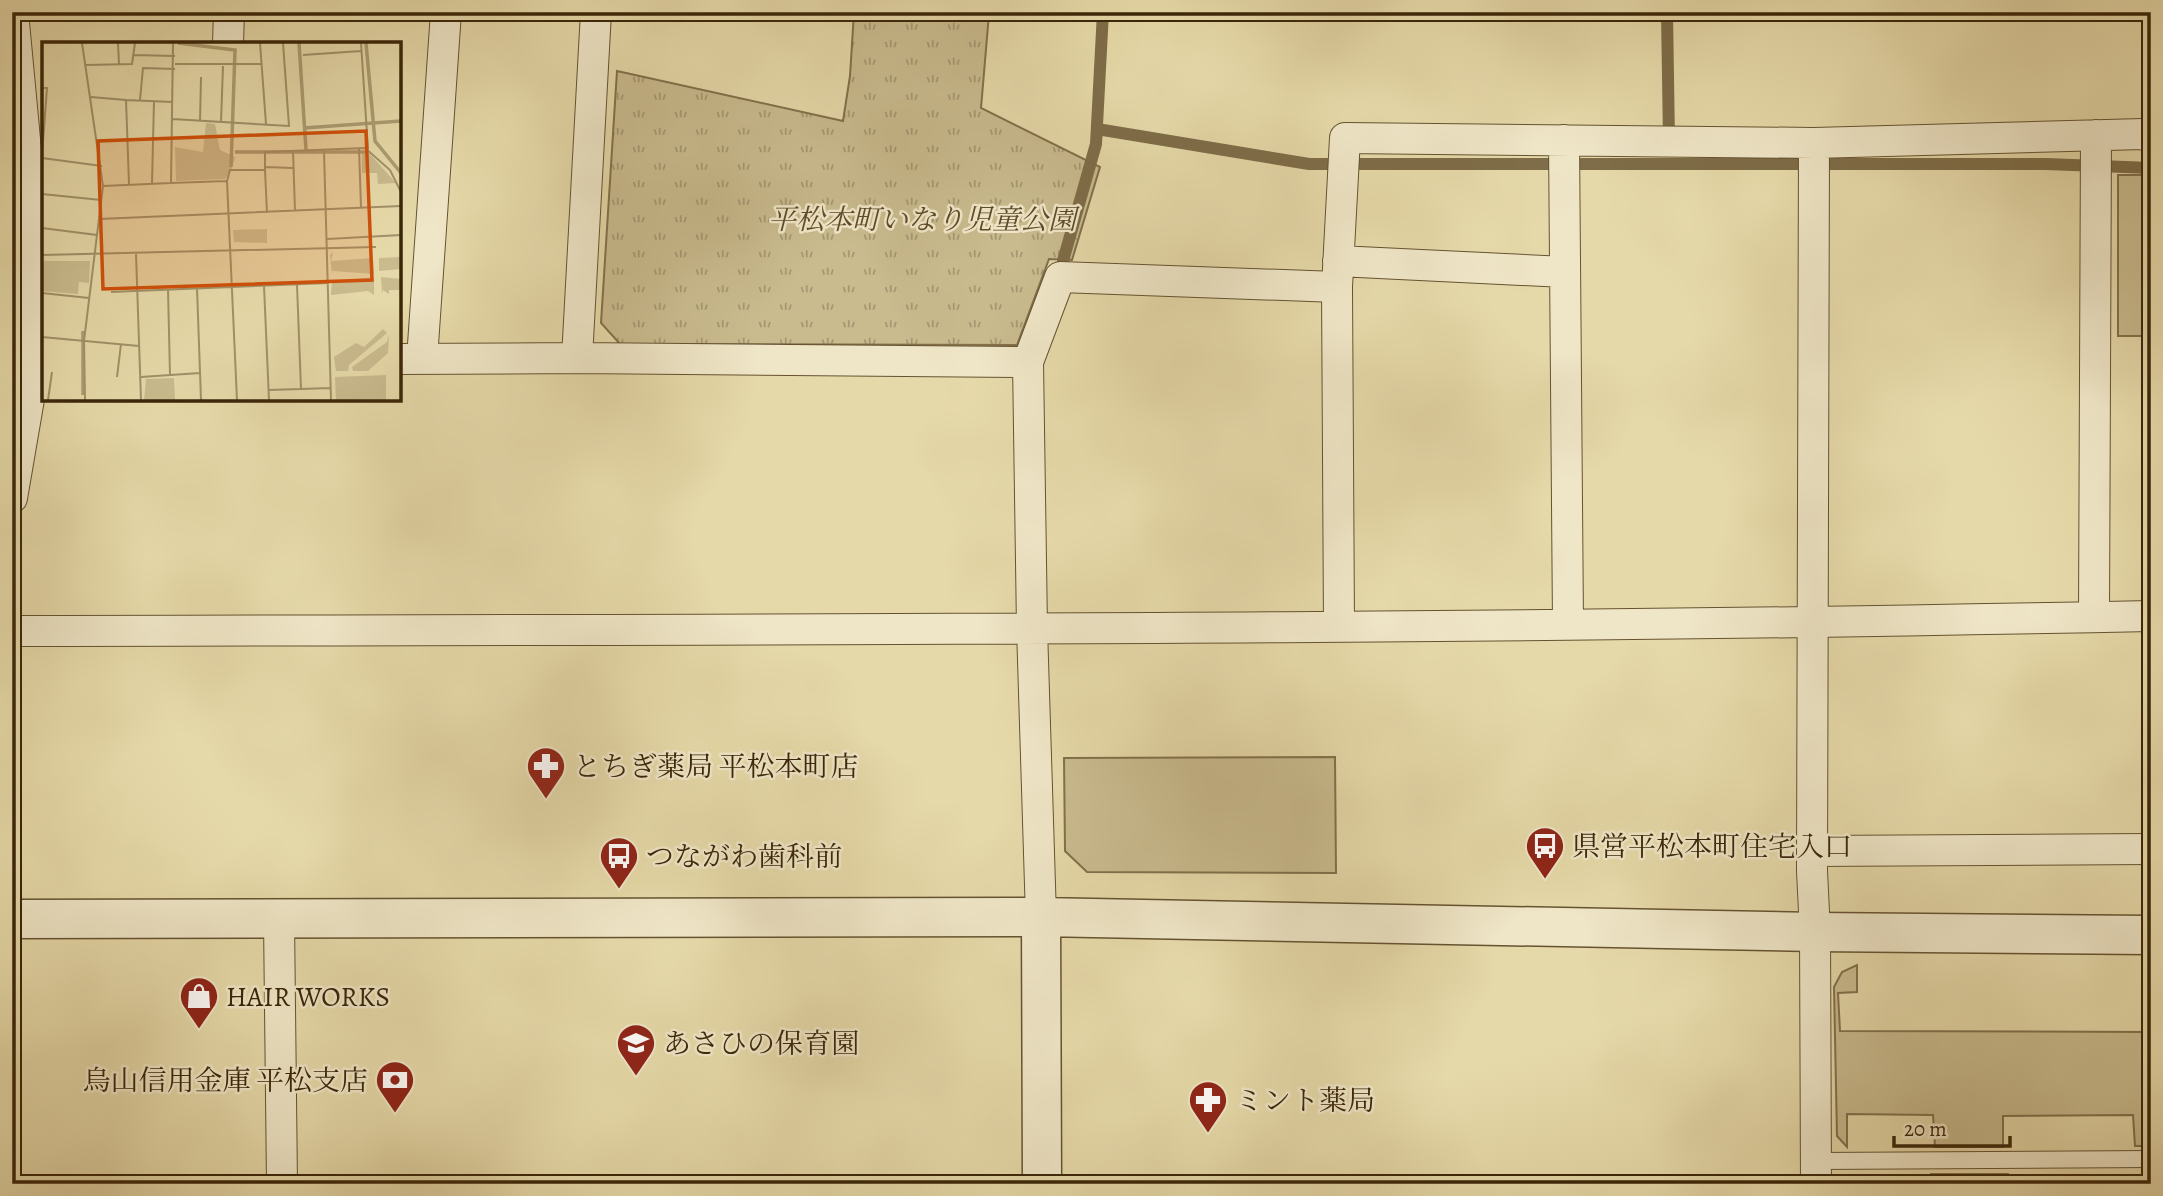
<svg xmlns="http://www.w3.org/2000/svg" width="2163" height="1196" viewBox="0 0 2163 1196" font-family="Alegreya,'Noto Serif JP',serif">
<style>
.grass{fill:#c9bb8e;stroke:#82704b;stroke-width:2}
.park{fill:url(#park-tufts);stroke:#82704b;stroke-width:2}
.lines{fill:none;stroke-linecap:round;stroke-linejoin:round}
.stream{stroke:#7e6d48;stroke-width:12}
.service-casing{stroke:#655330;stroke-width:18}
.minor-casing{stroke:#655330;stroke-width:32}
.tertiary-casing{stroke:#655330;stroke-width:41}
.service{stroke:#efe6c7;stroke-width:16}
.minor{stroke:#efe6c7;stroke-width:30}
.tertiary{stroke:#efe6c7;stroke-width:38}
.labels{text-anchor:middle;stroke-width:5;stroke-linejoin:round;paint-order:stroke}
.park-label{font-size:28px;font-style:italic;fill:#5e4b2a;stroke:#efe6c7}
.poi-label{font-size:28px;fill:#3a2608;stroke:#efe6c7;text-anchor:start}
.inset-river{fill:none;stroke:#ac9c72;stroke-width:3.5}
.inset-road{fill:none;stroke:#a19169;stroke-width:2}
.view{fill:#ce510b;fill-opacity:0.15;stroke:#ce510b;stroke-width:3.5}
.inset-edge{fill:none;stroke:#3a2608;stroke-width:3.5}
</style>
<defs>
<pattern id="park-tufts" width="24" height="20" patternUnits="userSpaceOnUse" patternTransform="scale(1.75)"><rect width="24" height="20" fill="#c9bb8e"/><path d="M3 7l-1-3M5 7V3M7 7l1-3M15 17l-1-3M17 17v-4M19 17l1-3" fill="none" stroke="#a49872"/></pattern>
</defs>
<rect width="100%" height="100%" fill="#e6d9a9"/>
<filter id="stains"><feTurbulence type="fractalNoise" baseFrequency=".00286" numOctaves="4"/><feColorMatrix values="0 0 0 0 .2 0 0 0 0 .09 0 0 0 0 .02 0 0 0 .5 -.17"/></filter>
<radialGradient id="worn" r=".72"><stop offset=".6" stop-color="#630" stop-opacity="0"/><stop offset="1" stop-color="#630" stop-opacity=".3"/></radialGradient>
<!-- grass -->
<path class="grass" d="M2118,175H2151V336H2118Z
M1335,757L1336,873L1087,872L1065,851L1064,758Z
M1857,965V992L1838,993L1840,1031L2151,1032V1146H2135L2133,1115L2003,1116V1147H1935L1933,1115L1847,1114V1147L1837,1136L1834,987L1842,972Z
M1931,1174H2008V1184H1931Z"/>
<!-- park -->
<path class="park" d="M854,12L989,14L981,108L1100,167L1072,260L1049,259L1017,345L620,344L601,323L617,71L843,121L850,76Z"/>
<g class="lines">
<!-- stream -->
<path class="stream" d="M1667,12L1669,141
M1097,129L1309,164H2046L2151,168
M1063,261L1096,144L1103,12"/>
<!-- service casing -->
<g class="service-casing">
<path id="service" d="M1816,1161L2151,1159"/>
</g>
<!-- minor casing -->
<g class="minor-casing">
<path id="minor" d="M596,12L577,358L1028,362L1032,628L1041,917
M228,44L229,12
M1564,140L1568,624
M1814,143L1812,871L1815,932L1816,1184
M1338,261L1565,272
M1337,287L1339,626
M399,359L577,358
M422,359L446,12
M1028,362L1060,277L1337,287L1345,138L1814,143L2143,134L2151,138
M12,498L35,364L31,203L13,12
M2094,617L2096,135
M12,631C725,629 1438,631 2151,616
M1812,851L2151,849
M279,919L282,1184"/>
</g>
<!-- tertiary casing -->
<g class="tertiary-casing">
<path id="tertiary" d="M1041,917L1042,1184
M12,919L1041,917L1815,932L2151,935"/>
</g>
<!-- service -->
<use href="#service" class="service"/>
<!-- minor -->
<use href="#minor" class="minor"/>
<!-- tertiary -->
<use href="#tertiary" class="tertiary"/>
</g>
<!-- icons -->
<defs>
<g id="pharmacy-pin" transform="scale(2.0125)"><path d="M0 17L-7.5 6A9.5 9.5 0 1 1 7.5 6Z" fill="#8f2418" stroke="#efe6c7"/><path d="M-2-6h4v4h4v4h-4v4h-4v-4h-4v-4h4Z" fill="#fff"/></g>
<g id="bus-pin" transform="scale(2.0125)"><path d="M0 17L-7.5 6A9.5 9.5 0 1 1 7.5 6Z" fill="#8f2418" stroke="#efe6c7"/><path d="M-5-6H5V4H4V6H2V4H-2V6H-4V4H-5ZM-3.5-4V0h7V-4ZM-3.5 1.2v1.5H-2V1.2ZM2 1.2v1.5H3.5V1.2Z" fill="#fff"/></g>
<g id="shop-pin" transform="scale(2.0125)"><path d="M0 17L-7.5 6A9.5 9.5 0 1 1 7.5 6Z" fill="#8f2418" stroke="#efe6c7"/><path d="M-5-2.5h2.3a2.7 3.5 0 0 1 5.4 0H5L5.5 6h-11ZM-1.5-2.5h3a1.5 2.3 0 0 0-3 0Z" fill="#fff"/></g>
<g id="school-pin" transform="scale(2.0125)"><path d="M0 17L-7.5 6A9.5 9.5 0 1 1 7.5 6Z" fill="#8f2418" stroke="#efe6c7"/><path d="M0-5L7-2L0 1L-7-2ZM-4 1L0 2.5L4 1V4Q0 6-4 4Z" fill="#fff"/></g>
<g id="bank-pin" transform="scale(2.0125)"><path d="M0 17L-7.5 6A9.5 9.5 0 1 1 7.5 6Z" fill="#8f2418" stroke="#efe6c7"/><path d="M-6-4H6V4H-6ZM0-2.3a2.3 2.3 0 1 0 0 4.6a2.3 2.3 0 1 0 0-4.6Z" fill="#fff"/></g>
</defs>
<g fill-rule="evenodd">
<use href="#pharmacy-pin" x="546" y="766"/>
<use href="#bus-pin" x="1545" y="846"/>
<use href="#bus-pin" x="619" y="856"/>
<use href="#shop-pin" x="199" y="996"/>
<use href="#school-pin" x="636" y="1043"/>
<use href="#bank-pin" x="395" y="1080"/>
<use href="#pharmacy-pin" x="1208" y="1100"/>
</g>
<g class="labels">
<!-- park labels -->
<g class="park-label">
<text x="922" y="229">平松本町いなり児童公園</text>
</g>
<!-- poi labels -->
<g class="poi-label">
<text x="573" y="776">とちぎ薬局 平松本町店</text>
<text x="1572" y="856">県営平松本町住宅入口</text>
<text x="646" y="866">つながわ歯科前</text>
<text x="226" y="1006">HAIR WORKS</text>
<text x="663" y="1053">あさひの保育園</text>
<text x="368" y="1090" text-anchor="end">烏山信用金庫 平松支店</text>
<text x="1235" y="1110">ミント薬局</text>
</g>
</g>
<!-- overview -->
<g transform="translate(42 42)">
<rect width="359" height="359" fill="#e6d9a9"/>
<path d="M320,111H327L354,141L336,142L335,131H320ZM225,187V201L192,200L191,188ZM291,210L289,219L331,216L332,232L290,229V233L288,213ZM359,215V227L337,229V216ZM0,219H48L47,241L37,240L36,252L0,249ZM332,235V253L326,249L289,253L290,236V240ZM339,235L359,237V248H347V252L341,248L340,252ZM341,287L345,291L307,323L306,329H294L292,315L314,301L322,305ZM347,293L346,311L326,329H311L310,325L345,300Z" fill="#c9bb8e"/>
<path d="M164,81L173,82L178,108L193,115L190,126L183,137L134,139L133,105L161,110ZM344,333V358H294L293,335ZM132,336L133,358H102L104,337Z" fill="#c9bb8e"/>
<path class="inset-river" d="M136,1L193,8L189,125M257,1L264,108M324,1L333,99L359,131M262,86L359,79M193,110H324M41,353V289"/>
<path class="inset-road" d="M40,1L61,144L42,299L43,358M76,1L77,22M131,1L129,141L185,139L195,358M218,1L224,82M319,1L326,107M91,13L133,14M261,13L319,9M133,22H220M44,23L90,22L93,1M0,46H5L0,113M49,55L84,58M98,58L101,26L133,27M130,77L247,84L241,1M158,79L159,35M179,80L181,24M317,106L319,166M251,109L253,169M282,109L289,358M0,116L60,124M223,125L251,126M223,128L225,171M185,139L188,128H223V110L323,106L348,128L359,150M110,141L112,59M87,142L84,58L131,60M61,144L129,141M0,152L59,158M57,177L359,164M0,186L55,193M285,197L359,193M94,212L99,358M0,213L334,205M255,243L259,347M222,244L227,358M155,246L159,358M126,247L128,333M69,250L287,241M0,251L47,256M0,295L97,304M75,335L79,302M99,335L158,331M227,348L289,346M6,358L10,330"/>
<path class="view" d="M324,89L330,238L61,247L56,99Z"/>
<rect width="359" height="359" class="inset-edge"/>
</g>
<!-- margin -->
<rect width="2163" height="1196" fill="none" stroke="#e6d9a9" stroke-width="42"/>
<rect x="14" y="14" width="2135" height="1168" fill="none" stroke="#3a2608" stroke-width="3.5"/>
<rect x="21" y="21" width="2121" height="1154" fill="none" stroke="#3a2608" stroke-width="2"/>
<!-- scale -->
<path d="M1894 1136v10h116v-10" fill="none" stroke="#3a2608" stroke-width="3.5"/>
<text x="1904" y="1136" font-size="21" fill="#3a2608" stroke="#efe6c7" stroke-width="5" paint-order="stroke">20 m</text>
<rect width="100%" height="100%" filter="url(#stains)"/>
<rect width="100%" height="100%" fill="url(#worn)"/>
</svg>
